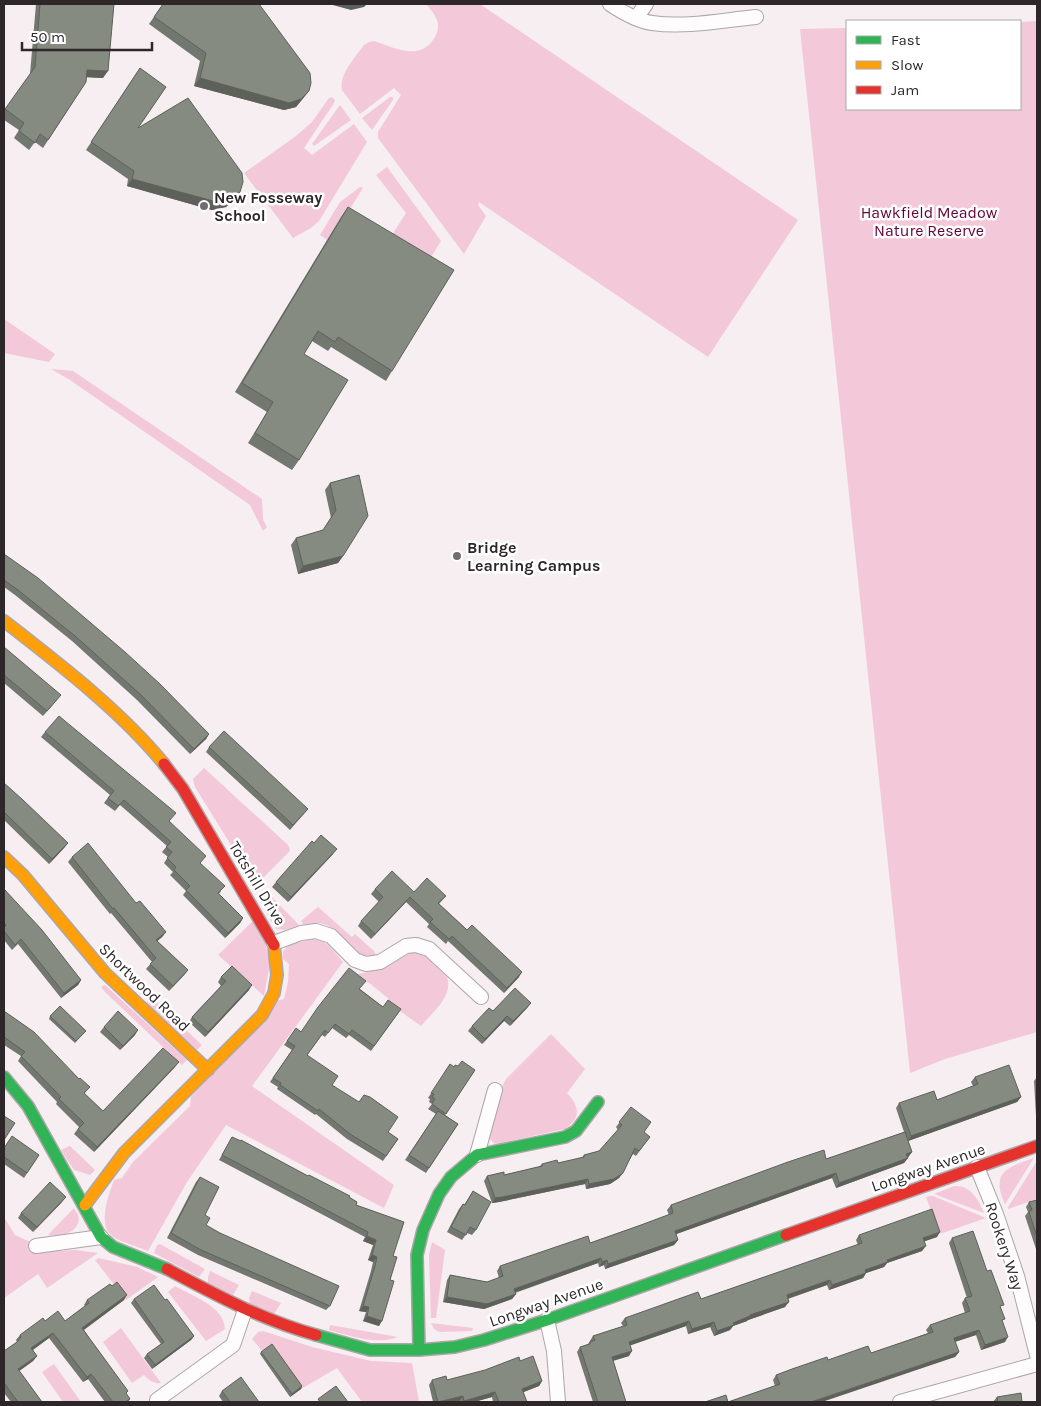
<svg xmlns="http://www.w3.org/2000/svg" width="1041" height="1406" viewBox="0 0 1041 1406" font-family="Karla,sans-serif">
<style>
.green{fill:#f3c8d9}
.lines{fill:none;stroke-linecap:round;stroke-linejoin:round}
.street-casing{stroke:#ada6a9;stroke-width:16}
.fast-casing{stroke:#ada6a9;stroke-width:14}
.slow-casing{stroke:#ada6a9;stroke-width:14}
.jam-casing{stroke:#ada6a9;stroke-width:14}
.street{stroke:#fefcfd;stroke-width:14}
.fast{stroke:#30b455;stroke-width:11}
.slow{stroke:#ff9f0a;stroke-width:11}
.jam{stroke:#e5322d;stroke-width:11}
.wall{fill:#72786f}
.shaded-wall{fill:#5d615a}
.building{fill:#858b81;stroke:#5d615a}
.poi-dot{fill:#736d6f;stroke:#fff;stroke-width:2}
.labels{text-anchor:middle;stroke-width:5;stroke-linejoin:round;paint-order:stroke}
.poi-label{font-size:16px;font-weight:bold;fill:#2d2729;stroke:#fff;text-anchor:start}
.park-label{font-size:16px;fill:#64043b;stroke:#fff}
.street-label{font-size:16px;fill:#2d2729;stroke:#fff}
</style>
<rect width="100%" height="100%" fill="#f6eef1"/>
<!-- green -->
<path class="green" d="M426,4H480L798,220L708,357L479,202L478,205L486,216L464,254L378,138V132L401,95L394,88L360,114L342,90C339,74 355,58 364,45L369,42L374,41C386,45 403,53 416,51C428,50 439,36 438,24C437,16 430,9 426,4Z
M1037,21V1032L945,1059L910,1073L800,29L847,28V109H1020V22Z
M332,97L335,100L334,103L304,148L312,155L354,124L367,142L319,221L311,228L293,238L244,173L296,136L312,122L329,98Z
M390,97H393V100L372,130L362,118Z
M340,105L351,120L314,146L312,144Z
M387,167L441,241L425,267L341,217L327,240L320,235L340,202L360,187L363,188L348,212L390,238L406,213L376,175Z
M4,319L55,354L49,362L4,353Z
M51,369L73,371L262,499L263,520L267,527L263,531L250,505L70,380Z
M204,768L288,845L290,849L289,852L263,878L259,879L242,861L231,845L195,787L193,779Z
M267,892L299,925L285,930L276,929L260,901Z
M318,907L352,937L355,934L374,951L376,955C349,962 344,927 320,923C315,923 309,924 304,925L301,921Z
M254,920L263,933L270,963L264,996L218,955Z
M311,939C326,938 334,951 343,962L252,1086L394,1185L384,1208L226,1125L187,1182L148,1251C139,1247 118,1241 112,1236C97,1224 109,1194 114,1180L122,1178L133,1162L190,1106L191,1097L276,1001L284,999L288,982L289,964L283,959V951L289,945Z
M412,952L425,956L447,977C454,995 432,1013 421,1026L387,1002L389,999L358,974L384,968Z
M105,985L187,1060L182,1065L104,991L101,987Z
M151,997L202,1045L197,1050L146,1003Z
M551,1034L585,1069L567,1093C580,1107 581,1118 565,1129L495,1144L490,1139L489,1134L502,1087L506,1079Z
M70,1146L95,1170L90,1175L74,1170L61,1150Z
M1034,1158L1005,1204C990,1172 1008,1167 1034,1158Z
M1037,1161V1199L1008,1209V1207Z
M954,1186C971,1185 978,1199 984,1213L934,1194Z
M930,1196H933L986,1218L940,1234L926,1197Z
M74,1208C75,1211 78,1213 78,1215C83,1231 60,1239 48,1235Z
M4,1217L15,1235L33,1243L35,1252L76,1250L98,1253L47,1288L38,1274L4,1298Z
M432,1242L445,1250L436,1318H431L429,1255Z
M160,1244L205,1269L199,1277L154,1253L157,1245Z
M99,1258L137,1267L158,1277L126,1300L95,1260Z
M210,1271L239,1285L233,1295L208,1283V1277Z
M175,1286C192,1296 224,1306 225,1329L206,1341L168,1292Z
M252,1291L281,1303L274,1314L250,1304L249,1298Z
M431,1323L473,1328L472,1331L439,1332L434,1329Z
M330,1325L398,1337C377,1345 350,1336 329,1330Z
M121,1328L161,1383C154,1384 149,1380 144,1375L132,1383L103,1342Z
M263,1331L312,1347L371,1361L412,1363L419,1402H362L337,1368L301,1389L263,1352L252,1339L258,1332Z
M54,1364L81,1402H63L42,1372Z"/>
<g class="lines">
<!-- street casing -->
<g class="street-casing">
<path id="street" d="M610,4C622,12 637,21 652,23C686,28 723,20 756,17
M636,18L646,4
M274,943L301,933L316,931L331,936L355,960L366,964L380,962L406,946L416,945L429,949L481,997
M477,1155L495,1090
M977,1167L996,1214L1017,1276L1037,1355
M36,1246L101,1237
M547,1320L554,1351L558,1402
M157,1400L233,1345L245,1310
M900,1402L1037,1364"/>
</g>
<!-- fast casing -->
<g class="fast-casing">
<path id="fast" d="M4,1077L28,1106L101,1237L113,1247L167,1269
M316,1335L370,1350H419L455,1347L484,1340L547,1320L786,1235
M419,1350L417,1255L423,1230L439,1194L451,1177L477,1155L565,1137L576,1131L598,1102"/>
</g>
<!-- slow casing -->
<g class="slow-casing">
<path id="slow" d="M4,621C58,663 121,711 164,764
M4,857L23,875L105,973L208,1070
M85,1205L124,1153L262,1015L274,993L277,975L274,945"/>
</g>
<!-- jam casing -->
<g class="jam-casing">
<path id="jam" d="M164,764L183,789L274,945
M786,1235L1037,1146
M167,1269C216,1295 262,1320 316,1335"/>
</g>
<!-- street -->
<use href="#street" class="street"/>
<!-- fast -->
<use href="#fast" class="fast"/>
<!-- slow -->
<use href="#slow" class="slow"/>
<!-- jam -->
<use href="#jam" class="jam"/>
</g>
<!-- wall -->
<path class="wall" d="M36,4H114L103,78L86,77V82L43,148L35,142L29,150L14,138L19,130L4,120V111L30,74Z
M163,4L309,91L296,107L284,110L194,86L200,61L149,24Z
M140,68L138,128L235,199L226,207L212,210L127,186L128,179L86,150Z
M348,207L392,371L386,381L331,347L328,351L312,341L304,354L299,460L292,470L248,443L267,412L235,392L341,217Z
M359,475L343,556L338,563L298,574L291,545L296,538L323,530L331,518L325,490L330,483Z
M4,554L209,734L206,739L190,754L137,700L72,641L15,595L4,587Z
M4,647L57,700L43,716L4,683Z
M45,732L169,822L221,891L219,894L243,918L240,923L225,938L183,895L186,891L170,875L173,872L164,863L168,857L162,852L167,846L120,805L115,811L104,803L110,795L41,737Z
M209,747L308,809L290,830L206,752Z
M4,783L68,843L64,848L49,864L4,820Z
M314,843L333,854L288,902L272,887L276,882Z
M72,857L136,903L166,932L162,937L157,941L188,970L184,975L169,991L146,969L152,962L111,913L110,914L68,862Z
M4,889L81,980L78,985L61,998L18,944L12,950L4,940Z
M375,889L414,892L446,896L439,904L519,977L504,993L448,941L446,944L427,927L429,924L406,902L371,939L358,926L361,921L379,902L371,894Z
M221,977L249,990L205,1037L189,1022L192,1017L221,986L218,982Z
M360,989L383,1007L401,1009L371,1051L349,1035L346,1038L332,1028L325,1037L322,1035L307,1055L332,1085L388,1132L398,1139L383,1161L347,1139L316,1114L315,1115L277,1089L278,1087L270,1082L292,1050L284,1045L296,1028L301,1032Z
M531,1003L527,1008L510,1026L504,1021L482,1044L468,1031L472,1026L493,1011Z
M4,1011L79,1079L90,1087L84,1094L103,1111L175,1067L94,1152L74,1134L79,1127L56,1104L57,1102L18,1061L21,1056L4,1045Z
M50,1016L84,1033L75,1043L49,1019Z
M104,1027L135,1035L120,1050L100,1032Z
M450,1064L454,1067L458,1066L475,1070L445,1115L458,1124L426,1173L405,1160L436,1114L428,1109L432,1104L429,1102L430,1099L428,1098Z
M975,1077L1021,1097L1017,1102L908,1141L912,1152L904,1163L836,1188L832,1178L676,1234L678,1240L674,1245L605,1269L604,1265L599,1267L598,1263L515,1293L516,1294L512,1299L484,1309L443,1302L447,1280L450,1275L487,1282L499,1278L497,1271L500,1266L590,1243L641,1225L669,1215L667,1210L671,1205L826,1159L904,1132L896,1108L899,1103L937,1100L973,1086L971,1082Z
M1037,1077V1116H1036L1034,1081Z
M631,1107L644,1132L650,1137L636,1156L633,1154L619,1178L610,1184L586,1189L585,1184L499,1202L492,1203L484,1181L487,1176L504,1175L539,1167L542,1164L558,1163L582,1158L584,1155L599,1151L618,1130L616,1127Z
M232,1137L349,1197L356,1205L393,1256L390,1280L379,1326L363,1321L366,1312L359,1311L371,1271L373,1262L368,1260L373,1245L363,1241L365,1237L219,1160Z
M4,1148L39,1155L24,1178L4,1164Z
M200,1177L205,1215L206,1225L330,1306L326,1310L198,1255L167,1238L196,1182Z
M473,1191L476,1230L472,1235L467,1233L462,1240L447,1232L459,1209L463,1204L464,1205Z
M1037,1200V1252L1025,1216L1028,1212L1026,1207L1029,1202Z
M62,1202L33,1232L18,1218L21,1213Z
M859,1235L937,1237L924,1241L922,1251L887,1263L884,1267L866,1273L863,1278L829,1290L827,1285L788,1299L785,1307L748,1320L747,1321L733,1326L730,1330L714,1336L710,1327L688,1334L686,1326L630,1345L629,1356L613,1361L626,1402H593L577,1352L580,1347L588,1344L593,1336L623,1326L621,1323L625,1318L701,1299L858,1245L856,1240Z
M952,1238L987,1271L1001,1308L1005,1342L981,1350L976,1335L955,1342L959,1352L955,1357L728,1402L775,1386L773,1380L776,1375L828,1360L871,1353L928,1333L926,1330L930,1325L965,1313L962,1303L965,1298H967L949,1243Z
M134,1299L165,1300L194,1336L191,1340L152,1369L144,1358L147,1354L161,1344L131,1303Z
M87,1300H124L84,1330L130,1399L128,1402H105L88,1379L83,1382L49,1338L33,1350L37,1356L33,1361L19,1371L42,1402H11L4,1393V1351L17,1342L16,1340L20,1335L45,1321H65L85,1306L84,1305Z
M261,1352L302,1386L301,1389L290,1397L260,1354Z
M432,1380H447L542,1381L539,1386L523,1392L527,1402H493L492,1397L474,1402H460L459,1401L453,1402H433L429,1385Z
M222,1391L259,1402H223L219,1396Z
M997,1397L1022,1402H993Z"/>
<!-- shaded-wall -->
<path class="shaded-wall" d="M329,4H367L364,7L351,10Z
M87,70L108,71L103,78L82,77Z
M200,78L309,91L296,107L284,110L194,86Z
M132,179L240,192L235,199L226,207L212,210L127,186Z
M343,556L338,563L298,574L303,566Z
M209,734L206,739L190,754L194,749Z
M68,843L64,848L49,864L52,859Z
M337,849L333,854L288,902L291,897Z
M410,897L406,902L371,939L375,934Z
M243,918L240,923L225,938L228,933Z
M166,932L162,937L153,945L156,940Z
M188,970L184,975L169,991L173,986Z
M522,972L519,977L504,993L507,988Z
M81,980L78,985L61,998L64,993Z
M252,985L249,990L205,1037L208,1032Z
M531,1003L527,1008L510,1026L513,1021Z
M507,1016L504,1021L482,1044L485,1039Z
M138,1030L135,1035L120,1050L123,1046Z
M179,1062L175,1067L94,1152L97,1147Z
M1021,1097L1017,1102L908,1141L911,1136Z
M912,1152L908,1157L903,1159L906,1154Z
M908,1158L904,1163L836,1188L839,1183Z
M623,1173L619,1178L610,1184L586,1189L589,1184Z
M836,1173L832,1178L671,1236L675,1231Z
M588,1179L585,1184L499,1202L492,1203L495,1198Z
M66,1197L62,1202L33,1232L37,1227Z
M940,1232L937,1237L920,1243L923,1238Z
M367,1236L376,1240L373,1245L363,1241Z
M678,1240L674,1245L605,1269L608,1264Z
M926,1246L922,1251L887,1263L884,1267L866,1273L863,1278L829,1290L832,1285L887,1260Z
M372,1255L377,1257L373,1262L368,1260Z
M601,1258L598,1263L510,1294L514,1289Z
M607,1260L604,1265L599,1267L602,1262Z
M830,1280L827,1285L783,1300L787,1295Z
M516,1294L512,1299L484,1309L443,1302L447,1297Z
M127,1295L124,1300L79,1333L82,1328Z
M789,1302L785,1307L748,1320L747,1321L733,1326L730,1330L714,1336L717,1331L733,1323L750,1315Z
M363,1306L369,1307L366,1312L359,1311Z
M367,1316L382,1321L379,1326L363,1321Z
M689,1321L686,1326L626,1347L629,1342Z
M714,1322L710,1327L688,1334L692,1329Z
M979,1330L976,1335L951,1343L954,1338Z
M53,1333L49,1338L28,1353L31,1348Z
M194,1336L191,1340L152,1369L155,1365Z
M1008,1337L1005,1342L981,1350L985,1345Z
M632,1351L629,1356L608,1362L612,1357Z
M959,1352L955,1357L822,1402H811Z
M37,1356L33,1361L15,1374L18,1369Z
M91,1374L88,1379L83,1382L87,1377Z
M542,1381L539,1386L519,1394L522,1389Z
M302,1386L301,1389L290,1397L292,1394Z
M495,1392L492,1397L474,1402H463L464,1401Z
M463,1396L459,1401L453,1402H438Z"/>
<!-- building -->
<path class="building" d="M40,4H114L108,71L87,70L86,82L48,140L40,134L35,143L19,131L24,123L5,109L35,67Z
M163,4H259L310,73L311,83L309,91L301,99L289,103L200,78L206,53L154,17Z
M140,68L166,87L138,128L188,98L242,173L243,182L240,192L231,200L217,202L132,179L134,171L91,142Z
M348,207L454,270L392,371L338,337L335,342L318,331L304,354L348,380L299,460L255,433L273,402L242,383Z
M359,475L368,516L343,556L303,566L296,538L323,530L336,510L330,483Z
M4,554L38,578L125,652L160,684L209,734L194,749L141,695L75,636L18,590L4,580Z
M4,647L61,695L47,711L4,675Z
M59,716L176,813L169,821L206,856L200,863L225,886L218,893L243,918L228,933L186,890L190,886L174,870L176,867L167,858L172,852L166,847L171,842L124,800L118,806L108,798L114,791L45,732Z
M224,731L308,809L293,825L209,747Z
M4,783L23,800L68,843L52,859L4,812Z
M321,835L337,849L291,897L276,882L312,841L314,843Z
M88,843L136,903L140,901L166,932L156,940L188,970L173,986L150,964L156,958L114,908L113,909L72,857Z
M392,871L414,892L427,878L446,896L438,903L467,930L472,925L522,972L507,988L452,936L449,939L430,922L433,919L410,897L375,934L361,921L383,897L375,889Z
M4,889L42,930L81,980L64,993L21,939L15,945L4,931V928L6,925L4,923Z
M232,966L252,985L208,1032L192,1017L226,981L221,977Z
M349,968L366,981L359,989L383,1007L388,1000L401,1009L374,1046L352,1030L349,1034L335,1024L328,1033L325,1030L307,1055L338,1076L332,1085L359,1102L364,1095L370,1097L398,1117L388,1132L398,1139L386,1156L350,1134L319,1109L318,1111L280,1085L281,1083L273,1078L295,1046L287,1041L296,1028L301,1032L318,1007Z
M515,988L531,1003L513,1021L507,1016L485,1039L472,1026L489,1008L493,1011Z
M60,1006L86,1031L76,1041L50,1016Z
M4,1011L34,1032L79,1079L80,1078L90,1087L84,1093L103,1111L163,1048L179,1062L97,1147L78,1129L84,1123L59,1099L61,1097L21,1056L25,1052L4,1037Z
M118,1011L138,1030L123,1046L104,1027Z
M462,1061L475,1070L446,1114L432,1104L435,1099L432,1097L434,1094L431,1093L450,1064L454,1067L455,1065L458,1066Z
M1009,1065L1021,1097L911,1136L899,1103L934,1091L937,1100L978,1084L975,1077Z
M631,1107L651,1122L644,1132L650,1137L639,1151L635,1148L623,1173L614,1179L589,1184L588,1179L503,1197L495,1198L487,1176L504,1172V1175L542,1166V1164L557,1160L558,1163L584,1157V1155L599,1151L622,1125L619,1122Z
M438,1111L458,1124L429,1168L409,1155Z
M4,1116L15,1123L4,1140Z
M905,1132L912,1152L906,1154L908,1158L839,1183L836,1173L675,1231L678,1240L608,1264L607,1260L602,1262L601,1258L514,1289L516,1294L487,1304L447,1297L450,1275L487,1282L503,1276L500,1266L588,1236L590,1243L641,1225L673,1213L671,1205L788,1162L824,1150L826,1159Z
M12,1136L39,1155L27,1173L4,1157V1148Z
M232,1137L241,1141V1140L308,1176L309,1175L350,1196L349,1197L357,1202L356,1205L404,1222L393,1256L397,1257L390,1280L394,1281L382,1321L367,1316L369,1307L363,1306L375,1266L377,1257L372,1255L376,1240L367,1236L368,1232L222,1155Z
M200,1177L219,1187L205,1215L210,1218L206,1225L220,1233L339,1286L330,1306L201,1250L171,1233Z
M50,1182L66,1197L37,1227L21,1213Z
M473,1191L491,1202L476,1230L470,1227L466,1235L451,1227L463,1204L465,1205Z
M1037,1200V1237L1029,1212L1032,1210L1029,1202Z
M932,1209L940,1232L923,1238L926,1246L887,1260L888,1262L865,1270L866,1273L832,1285L830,1280L787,1295L789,1302L750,1315V1316L733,1323L734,1325L717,1331L714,1322L692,1329L689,1321L629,1342L632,1351L612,1357L626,1402H598L580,1347L590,1344V1342L595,1340L593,1336L627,1325L625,1318L698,1292L701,1299L862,1243L859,1235Z
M973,1231L987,1271L991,1270L1004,1305L1000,1306L1005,1319L1002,1320L1008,1337L985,1345L979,1330L954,1338L959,1352L811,1402H705L726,1395L728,1402L780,1384L776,1375L792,1369L827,1357L828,1360L868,1346L871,1353L933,1332L930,1325L970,1311L965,1298L972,1296L952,1238Z
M117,1282L127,1295L82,1328L128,1391L126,1393L130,1399L125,1402H113L91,1374L87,1377L53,1333L31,1348L37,1356L18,1369L42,1402H18L4,1383V1351L17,1342L21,1337L20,1335L43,1318L45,1321L58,1311L65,1321L89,1303L87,1300L110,1284L112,1286Z
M154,1285L165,1300L167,1299L194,1336L155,1365L147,1354L164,1342L134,1299Z
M272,1344L302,1386L292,1394L261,1352Z
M533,1356L542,1381L522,1389L527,1402H499L495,1392L464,1401L463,1396L438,1402L432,1380L446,1376L447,1380L485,1370L519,1357L520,1361Z
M241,1377L259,1402H230L222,1391Z
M336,1386L348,1402H320L318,1399Z
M1021,1393L1022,1402H998L997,1397Z"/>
<!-- markers -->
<g class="poi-dot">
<circle cx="204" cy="206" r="5"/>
<circle cx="457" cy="556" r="5"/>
</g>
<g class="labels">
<!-- poi labels -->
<g class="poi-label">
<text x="214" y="203">New Fosseway<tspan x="214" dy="18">School</tspan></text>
<text x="467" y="553">Bridge<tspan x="467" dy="18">Learning Campus</tspan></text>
</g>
<!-- park labels -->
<g class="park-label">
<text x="929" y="218">Hawkfield Meadow<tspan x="929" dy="18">Nature Reserve</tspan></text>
</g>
<!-- street labels -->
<g class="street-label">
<text transform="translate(258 883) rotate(59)" y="6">Totshill Drive</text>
<text transform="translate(145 987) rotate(44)" y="6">Shortwood Road</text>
<text transform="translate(928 1167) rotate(-19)" y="6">Longway Avenue</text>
<text transform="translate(1005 1246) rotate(72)" y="6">Rookery Way</text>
<text transform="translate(546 1302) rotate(-19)" y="6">Longway Avenue</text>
</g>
</g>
<!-- border -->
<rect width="1041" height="1406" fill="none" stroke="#2d2729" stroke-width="10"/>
<!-- legend -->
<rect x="846" y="20" width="175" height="90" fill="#ffffff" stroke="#aba9a9"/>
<rect x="856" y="36" width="25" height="8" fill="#30b455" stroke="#aba9a9"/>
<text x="891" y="45" font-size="15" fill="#2d2729">Fast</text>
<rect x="856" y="61" width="25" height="8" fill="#ff9f0a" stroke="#aba9a9"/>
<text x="891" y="70" font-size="15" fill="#2d2729">Slow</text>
<rect x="856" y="86" width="25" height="8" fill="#e5322d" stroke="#aba9a9"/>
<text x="891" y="95" font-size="15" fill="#2d2729">Jam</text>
<!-- scale -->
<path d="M22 42v8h130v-8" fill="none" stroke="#2d2729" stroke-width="2.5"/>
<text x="30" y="42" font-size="15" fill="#2d2729" stroke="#ffffff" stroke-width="4" paint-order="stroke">50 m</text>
</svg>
